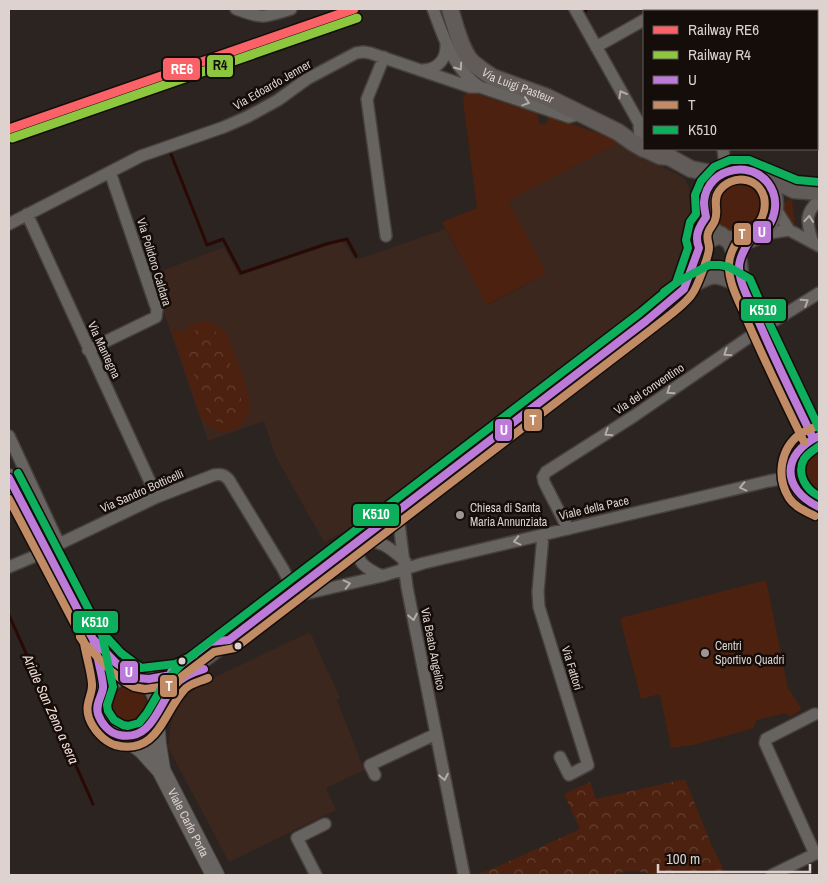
<svg xmlns="http://www.w3.org/2000/svg" width="828" height="884" viewBox="0 0 828 884" font-family="'Archivo Narrow',sans-serif">
<style>
.built{fill:#3c271f}
.green{fill:#4c210f;fill-rule:evenodd}
.forest{fill:url(#forest-crowns)}
.lines{fill:none;stroke-linecap:round;stroke-linejoin:round}
.stream{stroke:#2a0803;stroke-width:3}
.street-casing{stroke:#47413d;stroke-width:14}
.secondary-casing{stroke:#47413d;stroke-width:19}
.primary-casing{stroke:#47413d;stroke-width:20}
.street{stroke:#676361;stroke-width:11}
.secondary{stroke:#615b59;stroke-width:16}
.primary{stroke:#686461;stroke-width:18}
.bus-1-casing{stroke:#140d0a;stroke-width:11}
.bus-2-casing{stroke:#140d0a;stroke-width:11}
.bus-3-casing{stroke:#140d0a;stroke-width:11}
.bus-1{stroke:#bd7bd9;stroke-width:8}
.bus-2{stroke:#c18c65;stroke-width:8}
.bus-3{stroke:#0daf5c;stroke-width:8}
.rail-1-casing{stroke:#140d0a;stroke-width:12}
.rail-2-casing{stroke:#140d0a;stroke-width:12}
.rail-1{stroke:#fa6267;stroke-width:9}
.rail-2{stroke:#8dc63f;stroke-width:9}
.oneway{stroke:#b4aba8}
.poi-dot{fill:#9f9591;stroke:#140d0a;stroke-width:2}
.bus-dot{fill:#ddd2ce;stroke:#140d0a;stroke-width:2}
.labels{text-anchor:middle;stroke-width:5;stroke-linejoin:round;paint-order:stroke}
.street-label{font-size:12px;fill:#ddd2ce;stroke:#140d0a}
.poi-label{font-size:12px;fill:#ddd2ce;stroke:#140d0a;text-anchor:start}
.water-label{font-size:14px;font-style:italic;fill:#f2dbd3;stroke:#140d0a}
.line-badge{stroke:#140d0a;stroke-width:2}
.badge-label{font-size:14px;text-anchor:middle;font-weight:bold;fill:#fff}
.pale-badge-label{font-size:14px;text-anchor:middle;font-weight:bold;fill:#111}
</style>
<defs>
<pattern id="forest-crowns" width="20" height="18" patternUnits="userSpaceOnUse" patternTransform="scale(1.25)"><rect width="20" height="18" fill="#4c210f"/><path d="M2 6a3 3 0 1 1 6 0M12 15a3 3 0 1 1 6 0" fill="none" stroke="#654031"/></pattern>
</defs>
<rect width="100%" height="100%" fill="#2c2420"/>
<!-- built -->
<path class="built" d="M618,143L684,178L689,187L692,220L688,225L682,259L668,287L555,371L391,502L383,505L375,504L368,507L363,511V517L360,523L324,542L275,455L264,421L208,441L151,275L224,247L239,276L342,241L356,260L445,229L488,305L547,273L508,201Z
M310,632L340,698L337,700L364,770L326,788L336,810L229,862L168,747L172,716L181,697L190,689Z"/>
<!-- green -->
<path class="green" d="M470,92L537,113L540,125L547,123L548,116L609,137L618,143L508,201L547,273L487,305L442,222L477,208L463,101L464,96Z
M710 205a29 29 0 1 1 58 0a29 29 0 1 1-58 0Z
M792,199L795,225C786,222 784,216 782,207L787,200Z
M204,321C215,323 221,326 228,336C233,352 253,396 249,411C247,421 238,430 228,431C216,432 209,427 201,418L172,331L179,329L181,335C187,325 194,323 204,321ZM210,329L215,331L221,339C226,354 244,397 242,410C240,418 232,423 225,424Z
M819,443V499L808,494L798,480V463L802,455Z
M766,580L788,688L802,709L790,717L786,713L757,720L754,725V728L693,745L671,748L660,694L641,699L620,618Z
M109 706a19 19 0 1 1 38 0a19 19 0 1 1-38 0Z"/>
<!-- forest -->
<path class="forest" d="M204,328L215,331L221,339C226,353 243,395 242,407C241,426 218,428 208,415L186,351C185,337 192,330 204,328Z
M685,779L711,844L726,875H655C641,870 626,870 612,875H473L490,870L580,829L564,794L590,782L596,799Z"/>
<g class="lines">
<!-- stream -->
<path class="stream" d="M585,9L586,11
M171,154L207,245L223,239L241,273L326,244L347,239L356,256
M9,615L93,804"/>
<!-- street casing -->
<g class="street-casing">
<path id="street" d="M236,9C263,19 263,18 291,9
M433,9C444,38 453,69 480,87L569,117L581,114
M575,9L639,123L640,138
M659,11L664,9
M596,47L644,20
M384,57L367,99L386,236
M423,70C438,69 447,59 446,43
M817,76L819,75
M723,149L725,165L724,173
M775,208L789,230L819,246
M27,214L157,497
M9,224L141,156L224,127L247,117L278,100L307,79L356,53L363,52L370,53L470,87H480
M765,230L770,233L789,230
M812,241C807,222 804,214 819,200
M88,350L156,317L157,309L155,304L110,172
M9,436L59,544L157,497L214,475C220,474 224,474 229,480L283,569L294,591
M401,508L399,523L407,587L464,875
M568,529L544,482L543,477L546,472L634,416L761,329L819,293
M543,535L538,592L539,607L588,765L569,775L560,757
M9,567L47,551
M382,576C365,568 354,562 359,541C382,540 389,547 405,561
M287,598L382,576L424,563L769,481L791,477
M815,714L766,739L765,743L815,854
M375,775L370,765L436,734
M316,875L297,838L325,824
M772,875L819,852"/>
</g>
<!-- secondary casing -->
<g class="secondary-casing">
<g id="secondary">
<path id="s1" d="M450,9C455,24 461,52 473,63C479,68 486,73 492,77L547,97L618,132L632,142L644,149"/>
<path d="M645,149L660,156L669,157L691,169L720,175"/>
<circle cx="739" cy="205" r="36"/>
<path d="M763,178L779,183L794,190L819,192"/>
<path d="M729,239L739,262L740,275L744,287L761,329L813,438"/>
<path d="M684,289C713,273 713,270 744,287"/>
<path d="M819,436C781,447 782,496 819,507"/>
<path d="M142,679L164,677L189,670"/>
<path d="M157,712L171,690L189,670L646,321C658,311 672,301 683,290C702,270 687,244 721,235"/>
</g>
</g>
<!-- primary casing -->
<g class="primary-casing">
<g id="primary">
<path d="M9,478L93,639L103,688"/>
<path d="M94,640L113,660L134,676"/>
<circle cx="128" cy="706" r="30"/>
<path d="M155,719L157,744L161,769"/>
<path id="s2" d="M125,736L143,750L161,770L215,875"/>
</g>
</g>
<!-- street -->
<use href="#street" class="street"/>
<!-- secondary -->
<use href="#secondary" class="secondary"/>
<!-- primary -->
<use href="#primary" class="primary"/>
<!-- bus-1 casing -->
<g class="bus-1-casing">
<path id="bus-1" d="M819,436C781,454 781,489 819,507
M9,478L93,639L116,663L137,678L149,679L171,675V672L210,642L229,640L646,321L684,289L699,248C694,236 699,227 706,217C705,212 704,207 704,202C707,165 759,157 773,192C778,205 774,222 764,231C760,234 755,236 751,239C746,245 739,259 739,267C739,283 749,299 755,313C773,356 793,397 813,438
M89,632L93,639C95,648 104,681 103,688C102,697 95,703 98,714C101,723 109,733 119,735C152,742 158,705 174,686C182,676 193,673 204,669"/>
</g>
<!-- bus-2 casing -->
<g class="bus-2-casing">
<path id="bus-2" d="M9,499L85,644L110,670L125,682L134,687L145,689L174,685L178,682L181,677L214,652L235,648L652,329C663,320 685,305 692,294C697,288 709,255 709,248C709,242 706,239 708,233C709,228 714,225 715,220C719,210 712,201 719,191C731,174 758,176 764,197C766,206 764,219 756,225C753,227 749,228 746,231C738,237 729,254 729,264C728,283 739,301 746,318C764,360 784,401 804,442
M815,516C805,511 795,507 789,498C776,477 780,449 800,434C805,431 810,429 815,427
M80,637L84,643C86,656 91,670 92,684C93,695 84,703 89,718C93,729 103,741 115,745C158,756 163,713 184,690C190,683 199,682 208,678"/>
</g>
<!-- bus-3 casing -->
<g class="bus-3-casing">
<path id="bus-3" d="M664,292L679,281L709,265H720L729,267L750,279L770,325L819,428
M819,446C814,450 808,453 804,459C796,474 806,490 819,496
M18,473L102,635L113,687L107,705L108,711L114,720L123,725L128,726L139,723L147,713L165,682L183,662L640,313L676,283L688,248L686,240L690,222L696,214L695,195L701,181L714,167L730,160H749L797,180L819,182
M98,628L121,653L141,668L175,664L194,655"/>
</g>
<!-- bus-1 -->
<use href="#bus-1" class="bus-1"/>
<!-- bus-2 -->
<use href="#bus-2" class="bus-2"/>
<!-- bus-3 -->
<use href="#bus-3" class="bus-3"/>
<!-- rail-1 casing -->
<g class="rail-1-casing">
<path id="rail-1" d="M9,129L354,9"/>
</g>
<!-- rail-2 casing -->
<g class="rail-2-casing">
<path id="rail-2" d="M12,138L357,18"/>
</g>
<!-- rail-1 -->
<use href="#rail-1" class="rail-1"/>
<!-- rail-2 -->
<use href="#rail-2" class="rail-2"/>
</g>
<!-- one-way arrows -->
<defs><path id="oneway-chevron" d="M-2-3.5L2.5 0L-2 3.5" fill="none" stroke-width="1.6" stroke-linecap="round" stroke-linejoin="round" transform="scale(1.25)"/></defs>
<g class="oneway">
<use href="#oneway-chevron" transform="translate(459 67) rotate(55)"/>
<use href="#oneway-chevron" transform="translate(622 94) rotate(-119)"/>
<use href="#oneway-chevron" transform="translate(526 102) rotate(18)"/>
<use href="#oneway-chevron" transform="translate(809 219) rotate(-85)"/>
<use href="#oneway-chevron" transform="translate(805 302) rotate(-33)"/>
<use href="#oneway-chevron" transform="translate(727 353) rotate(146)"/>
<use href="#oneway-chevron" transform="translate(670 391) rotate(146)"/>
<use href="#oneway-chevron" transform="translate(608 433) rotate(147)"/>
<use href="#oneway-chevron" transform="translate(743 487) rotate(167)"/>
<use href="#oneway-chevron" transform="translate(517 541) rotate(167)"/>
<use href="#oneway-chevron" transform="translate(347 584) rotate(-13)"/>
<use href="#oneway-chevron" transform="translate(413 617) rotate(79)"/>
<use href="#oneway-chevron" transform="translate(444 777) rotate(79)"/>
</g>
<!-- markers -->
<g class="poi-dot">
<circle cx="460" cy="515" r="5"/>
<circle cx="705" cy="653" r="5"/>
</g>
<g class="bus-dot">
<circle cx="238" cy="646" r="4.5"/>
<circle cx="182" cy="661" r="4.5"/>
</g>
<g class="labels">
<!-- street labels -->
<g class="street-label">
<text transform="translate(272 85) rotate(-30)" y="4">Via Edoardo Jenner</text>
<text dy="4" stroke="none"><textPath href="#s1" startOffset="110">Via Luigi Pasteur</textPath></text>
<text transform="translate(154 262) rotate(73)" y="4">Via Polidoro Caldara</text>
<text transform="translate(104 350) rotate(65)" y="4">Via Mantegna</text>
<text transform="translate(649 389) rotate(-34)" y="4">Via del conventino</text>
<text transform="translate(142 491) rotate(-24)" y="4">Via Sandro Botticelli</text>
<text transform="translate(594 508) rotate(-13)" y="4">Viale della Pace</text>
<text transform="translate(433 649) rotate(79)" y="4">Via Beato Angelico</text>
<text transform="translate(572 668) rotate(73)" y="4">Via Fattori</text>
<text dy="4" stroke="none"><textPath href="#s2" startOffset="109">Viale Carlo Porta</textPath></text>
</g>
<!-- poi labels -->
<g class="poi-label">
<text x="470" y="512">Chiesa di Santa<tspan x="470" dy="14">Maria Annunziata</tspan></text>
<text x="715" y="650">Centri<tspan x="715" dy="14">Sportivo Quadri</tspan></text>
</g>
<!-- water labels -->
<g class="water-label">
<text transform="translate(51 709) rotate(66)" y="5">Ariale San Zeno a sera</text>
</g>
</g>
<g class="line-badge">
<rect x="206" y="54" width="28" height="24" rx="5" fill="#8dc63f"/>
<rect x="162" y="57" width="39" height="24" rx="5" fill="#fa6267"/>
<rect x="752" y="220" width="20" height="24" rx="5" fill="#bd7bd9"/>
<rect x="733" y="222" width="19" height="24" rx="5" fill="#c18c65"/>
<rect x="740" y="298" width="47" height="24" rx="5" fill="#0daf5c"/>
<rect x="523" y="408" width="20" height="24" rx="5" fill="#c18c65"/>
<rect x="494" y="418" width="19" height="24" rx="5" fill="#bd7bd9"/>
<rect x="352" y="503" width="48" height="24" rx="5" fill="#0daf5c"/>
<rect x="72" y="610" width="47" height="24" rx="5" fill="#0daf5c"/>
<rect x="119" y="660" width="20" height="24" rx="5" fill="#bd7bd9"/>
<rect x="159" y="674" width="19" height="24" rx="5" fill="#c18c65"/>
</g>
<g class="badge-label">
<text x="182" y="74">RE6</text>
<text x="762" y="237">U</text>
<text x="742" y="239">T</text>
<text x="763" y="315">K510</text>
<text x="533" y="425">T</text>
<text x="504" y="435">U</text>
<text x="376" y="519">K510</text>
<text x="95" y="627">K510</text>
<text x="129" y="677">U</text>
<text x="169" y="691">T</text>
</g>
<g class="pale-badge-label">
<text x="220" y="70">R4</text>
</g>
<!-- border -->
<rect width="828" height="884" fill="none" stroke="#ddd2ce" stroke-width="20"/>
<!-- legend -->
<rect x="643" y="10" width="175" height="140" fill="#140d0a" stroke="#645c58"/>
<rect x="653" y="26" width="25" height="8" fill="#fa6267" stroke="#645c58"/>
<text x="688" y="35" font-size="15" fill="#ddd2ce">Railway RE6</text>
<rect x="653" y="51" width="25" height="8" fill="#8dc63f" stroke="#645c58"/>
<text x="688" y="60" font-size="15" fill="#ddd2ce">Railway R4</text>
<rect x="653" y="76" width="25" height="8" fill="#bd7bd9" stroke="#645c58"/>
<text x="688" y="85" font-size="15" fill="#ddd2ce">U</text>
<rect x="653" y="101" width="25" height="8" fill="#c18c65" stroke="#645c58"/>
<text x="688" y="110" font-size="15" fill="#ddd2ce">T</text>
<rect x="653" y="126" width="25" height="8" fill="#0daf5c" stroke="#645c58"/>
<text x="688" y="135" font-size="15" fill="#ddd2ce">K510</text>
<!-- scale -->
<path d="M658 864v8h152v-8" fill="none" stroke="#ddd2ce" stroke-width="2.5"/>
<text x="666" y="864" font-size="15" fill="#ddd2ce" stroke="#140d0a" stroke-width="4" paint-order="stroke">100 m</text>
</svg>
